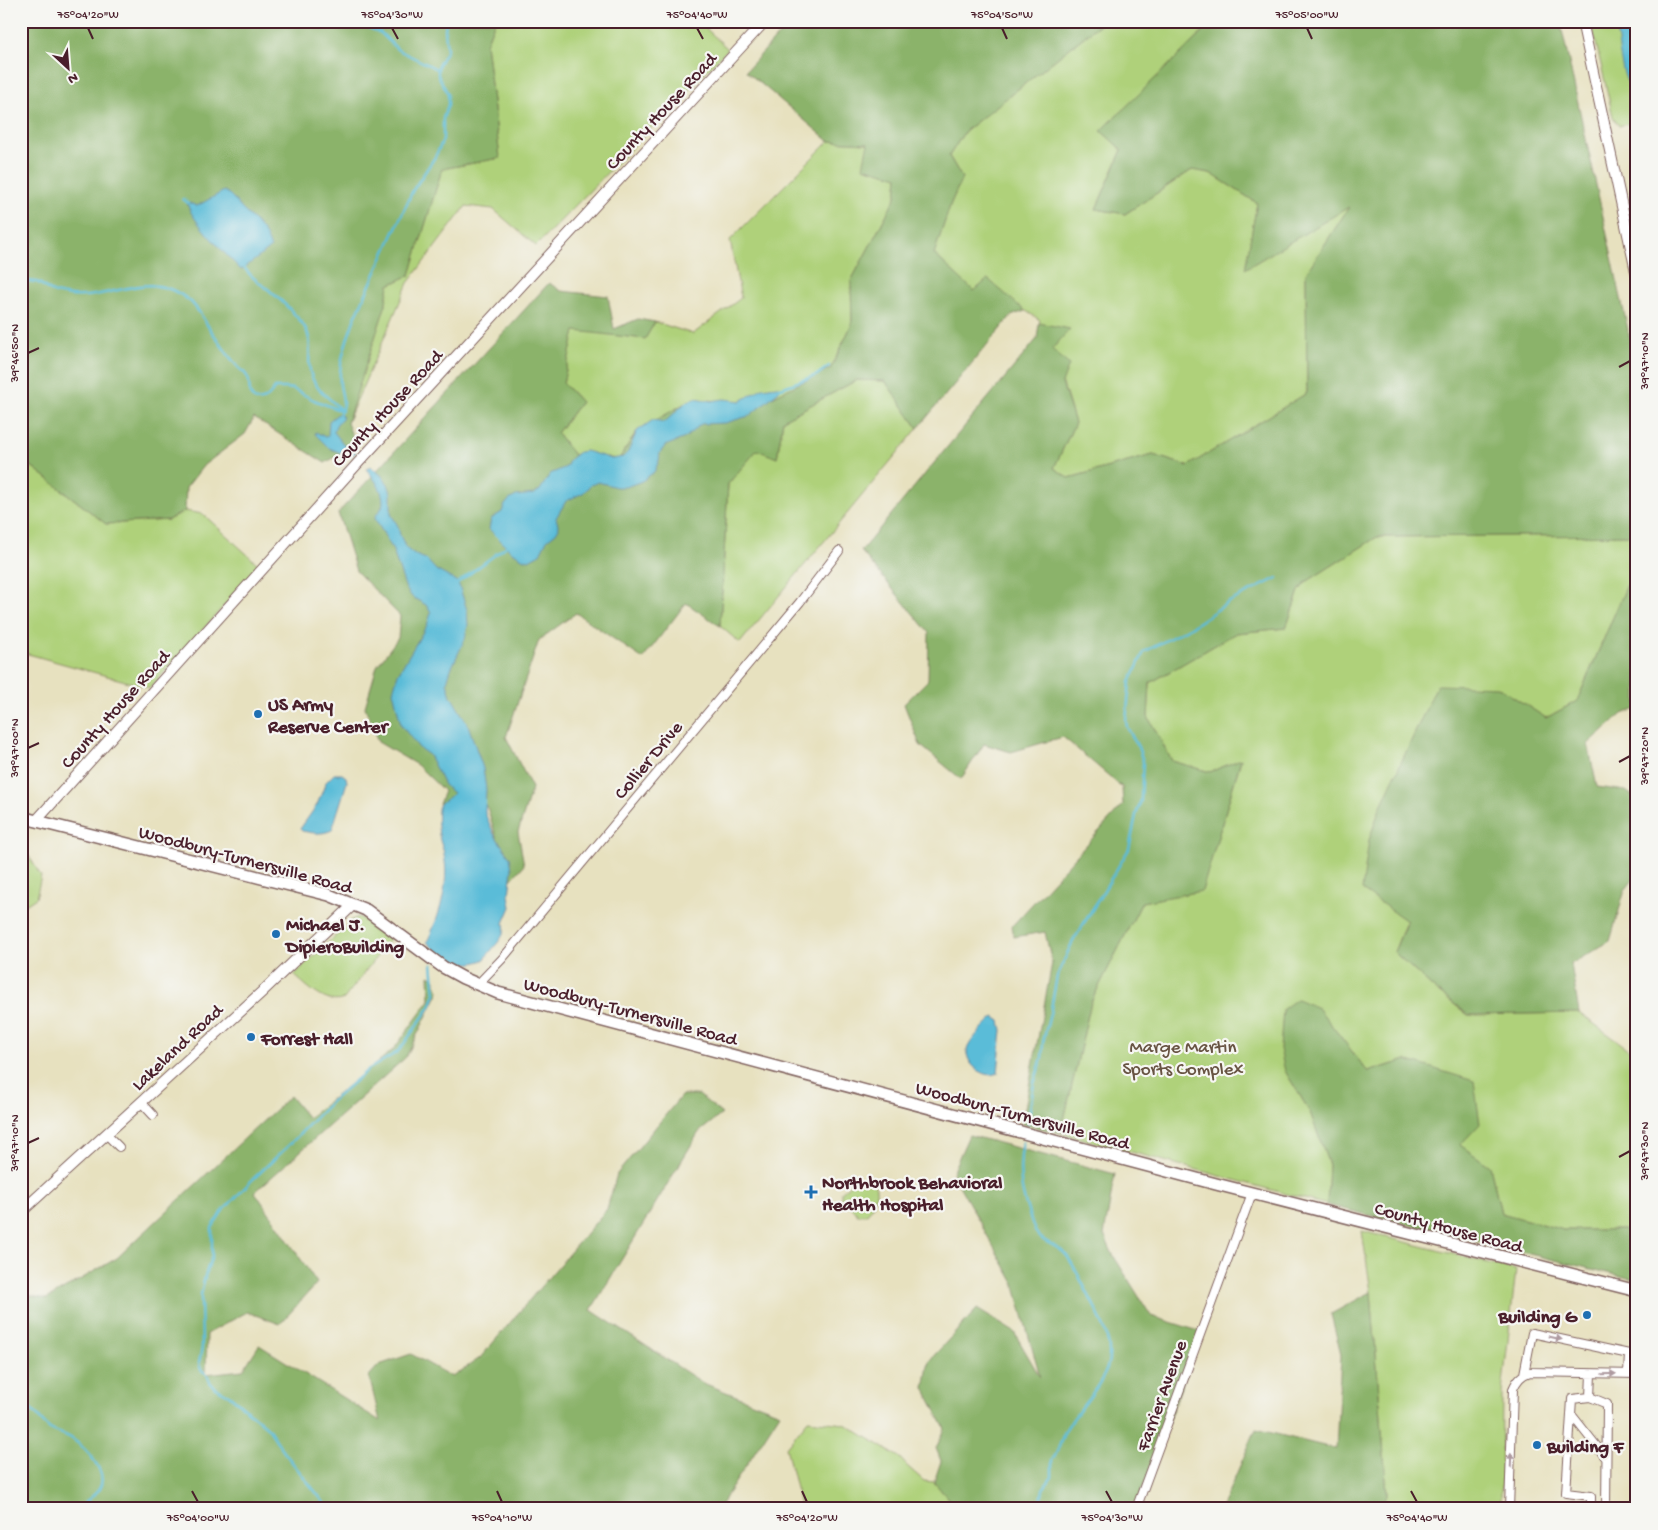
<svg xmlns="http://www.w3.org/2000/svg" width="1658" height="1530" viewBox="0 0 1658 1530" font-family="'Gochi Hand',sans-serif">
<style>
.green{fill:#afd17a;stroke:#7c7852}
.forest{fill:#8bb36a;stroke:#6a694a}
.water{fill:#5abcd8;stroke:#526e82}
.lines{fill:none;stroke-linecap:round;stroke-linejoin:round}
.stream{stroke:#5abcd8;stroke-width:2.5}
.minor-casing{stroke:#81635f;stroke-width:10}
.tertiary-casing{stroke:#81635f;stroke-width:12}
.secondary-casing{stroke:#81635f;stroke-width:14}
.minor{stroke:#fff;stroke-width:8}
.tertiary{stroke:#fff;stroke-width:10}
.secondary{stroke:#fff;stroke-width:11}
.oneway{fill:#ae9aa0}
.ticks{fill:none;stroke:#4a1f2b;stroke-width:2}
.poi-dot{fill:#1f6fb2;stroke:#f6f6f2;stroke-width:2}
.labels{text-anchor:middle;stroke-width:4.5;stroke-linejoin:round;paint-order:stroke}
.street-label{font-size:19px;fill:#4a1f2b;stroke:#f6f6f2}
.poi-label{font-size:19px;font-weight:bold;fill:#4a1f2b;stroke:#f6f6f2;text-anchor:start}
.park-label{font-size:19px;fill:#685443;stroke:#f6f6f2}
.neatline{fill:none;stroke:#4a1f2b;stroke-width:2}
.ticks-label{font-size:12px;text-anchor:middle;fill:#4a1f2b}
</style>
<rect width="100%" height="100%" fill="#f6f6f2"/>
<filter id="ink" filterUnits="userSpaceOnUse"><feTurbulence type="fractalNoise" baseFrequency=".02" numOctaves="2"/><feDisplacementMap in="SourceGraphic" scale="10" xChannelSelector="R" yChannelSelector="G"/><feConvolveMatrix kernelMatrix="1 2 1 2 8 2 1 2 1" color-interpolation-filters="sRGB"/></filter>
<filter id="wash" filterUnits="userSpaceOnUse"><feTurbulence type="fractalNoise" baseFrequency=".0096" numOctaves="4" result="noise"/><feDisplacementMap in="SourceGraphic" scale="20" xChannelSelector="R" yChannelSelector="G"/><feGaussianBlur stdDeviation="1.12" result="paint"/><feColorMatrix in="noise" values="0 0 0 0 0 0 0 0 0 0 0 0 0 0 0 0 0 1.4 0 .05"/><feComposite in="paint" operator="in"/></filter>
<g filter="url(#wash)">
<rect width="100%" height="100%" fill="#e7e1bf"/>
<!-- green -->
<path class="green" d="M495,21H698L728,49L536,246L493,209L466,206L408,283L347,423L385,307L389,285L410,275L442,169L500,158L486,44Z
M1104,21H1214L1102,131L1122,150L1096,209L1125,214L1192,170L1210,173L1257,203L1246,268L1350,206L1306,273L1307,393L1188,466L1153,455L1069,478L1054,468L1075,423L1052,349L1069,329L1041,325L1039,323L1040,320L1026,311L974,292L934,254L951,203L962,178L949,156L965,131Z
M1591,21H1637V122L1619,126L1613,117Z
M829,141L868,143L898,177L896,197L851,281L852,324L831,368L768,400L771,387L741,401L691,400L637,431L619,459L574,455L557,433L581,402L563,383L575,330L645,339L655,322L693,334L741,298L730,240Z
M857,380L885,381L918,428L740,643L720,626L728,484L757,449L777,458L783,420Z
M21,458L106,524L168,520L185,511L203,514L260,566L150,688L21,652Z
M1637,535V562L1577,701L1546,718L1498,687L1394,952L1433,988L1468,1015L1579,1013L1637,1055V1230H1563L1501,1213L1490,1166L1459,1145L1406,1060L1368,1072L1318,1008L1285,1071L1310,1112L1329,1165L1327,1205L1061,1133L1091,1002L1142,902L1202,890L1241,760L1210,772L1172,761L1148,717L1150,683L1236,633L1286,628L1299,591L1306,582L1377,537Z
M21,843L41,876L36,898L21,908Z
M358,917L367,920L391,938L344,999C326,1007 306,985 294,975L352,920Z
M868,1179L875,1183C878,1194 875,1206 867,1214L857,1215L858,1213L842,1201L841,1202V1192L855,1181Z
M1362,1231L1516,1270L1502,1393L1501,1509H1379L1387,1494L1371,1292Z
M808,1420L845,1424L899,1457L907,1466L924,1481L934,1482L957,1509H801L786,1447Z"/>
<!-- forest -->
<path class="forest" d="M21,21H495L486,44L500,158L442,169L410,275L389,285L385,307L347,423L356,445L325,463L254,418L245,434L204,465L186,488L185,511L168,520L106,524L21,458Z
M791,21H1104L965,131L949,156L962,178L951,203L934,254L974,291L988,279L1025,311L1011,316L918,428L885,381L857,380L783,420L777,458L757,450L728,484L720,626L686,603L643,659L576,613L539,640L506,737L532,788L518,832L524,865L510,881L487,807L439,804L444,791L417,765L378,742L365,707L377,666L398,638L400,616L356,571L338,513L549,283L561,291L608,296L614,329L638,319L655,322L645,339L575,331L563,383L581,402L557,433L574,455L619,459L637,431L691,400L741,401L771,387L770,398L831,368L852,324L851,281L896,197L898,177L863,167L868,143L829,141L746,71Z
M1214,21H1560L1637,371V535L1377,537L1306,582L1299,591L1286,628L1236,633L1150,683L1148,717L1172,761L1210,772L1241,759L1202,891L1142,902L1091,1002L1061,1133L1022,1124L1052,963L1045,932L1014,937L1012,926L1123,805L1122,787L1063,737L1011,752L984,744L961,779L920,745L904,704L928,680L929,633L861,551L1037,339L1039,323L1070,329L1052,349L1069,365L1062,383L1075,423L1054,468L1069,478L1153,455L1188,466L1307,393L1306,273L1349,207L1245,269L1257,203L1210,173L1192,170L1125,214L1096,209L1122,150L1101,131Z
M1637,562V709L1622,714L1588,744L1597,787L1626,791L1637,799V875L1625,890L1610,941L1571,964L1579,1013L1469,1015L1433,988L1394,952L1407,921L1362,890L1369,840L1380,808L1437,685L1498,687L1546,718L1577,701Z
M429,975L434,978L439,991L406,1057L255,1192L317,1283L280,1324L247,1312L207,1334L206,1374L243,1370L259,1345L380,1421L369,1376L379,1365L411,1354L452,1377L480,1358L607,1209L617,1174L682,1095H699L722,1114L699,1132L591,1310L703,1383L780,1413L718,1509H21V1294L47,1299L117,1258L290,1096L308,1118L393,1050L430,1000Z
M1297,999L1318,1008L1368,1072L1406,1060L1474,1081L1480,1124L1460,1145L1490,1166L1501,1213L1563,1230H1637V1280L1327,1205L1329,1165L1310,1112L1285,1071L1280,1049L1283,1009Z
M969,1135L1115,1174L1104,1235L1113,1255L1151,1316L1202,1332L1135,1509H957L934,1482L941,1461L936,1448L945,1429L924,1388L929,1361L977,1309L1014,1332L1040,1377L1014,1283L952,1173Z
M1371,1292L1387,1494L1379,1509H1221L1256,1429L1336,1449L1341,1355L1331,1314Z"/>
<!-- water -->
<path class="water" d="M1614,21H1637V88L1631,87C1619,74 1620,40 1614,21Z
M224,191C233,195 236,203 243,210C258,224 264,228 271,248L241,270C228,256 189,219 187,202L197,206Z
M776,386L780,387L779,391L749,416L725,423L701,424L685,438L665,446L660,453L659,461L654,472L642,481L626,487H616L598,482L591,485L583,493L566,501L556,518L559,528L556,533L547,540L540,554L529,560L524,559L512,552L489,529L491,519L502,512L504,506L509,500L516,496L534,494L540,490L550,474L566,467L570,459L579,452L586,451L612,459L623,457L628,452L637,431L653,420L665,422L686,402L695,398L711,401L724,399L741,401L762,388Z
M339,413L343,417L336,425L334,432L345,446L355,450L356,452L350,457L329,448L315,434L316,432L325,437L328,436L329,421Z
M370,466L381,475L388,484L391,493V514L398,526L400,535L406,548L413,554L426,559L436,570L456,581L459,585L467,610L468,625L465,639L451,669L447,682L451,696L468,725L483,768L486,789L485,813L494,834L510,857L512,869L509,895L511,907L504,923C508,937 491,948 485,959C465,970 441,958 427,942C439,917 450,884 444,855C444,850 441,845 440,840C438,832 437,818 438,809C439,800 449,800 453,793L444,785L429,755L419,748L401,725L393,691L398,674L427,625L431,613L426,605L412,597L406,589L392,548L375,519C376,513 378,513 381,509C388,496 374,478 366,469Z
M334,774H342L346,777L347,782L332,830C321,835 313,833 302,831L300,829L317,805L326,782Z
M994,1017L1000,1021L1002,1030L998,1073C986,1080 966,1065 967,1051C967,1043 988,1022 994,1017Z"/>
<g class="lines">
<!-- stream -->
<path class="stream" d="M353,21L381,33L398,50L437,69
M183,199L188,203
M244,267C250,277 260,283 269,290C282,301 294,312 304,326C314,341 307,355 310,371C313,388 330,398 341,410
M21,282C26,282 32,281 36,282C41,283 45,288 49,290C55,294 64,295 71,296C116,300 150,266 191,302C201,312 206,325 215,336C222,346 229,357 238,367C241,370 246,373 248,378C251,384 247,395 254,399C264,404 270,395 275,388H286L293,389L314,400L342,411
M778,389L817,375L829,366
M339,415C346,404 342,397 340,385C338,363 347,340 354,320L413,190L435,157L443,140V118L448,105V94L438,75V69L439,64L447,50L445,30L446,21
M456,584L508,545
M1028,1123L1034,1083L1042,1058L1043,1042L1050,1014L1057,976L1072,943L1129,849L1136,815L1141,800L1143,761L1138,747L1127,727L1126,720L1130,682L1144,652L1191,627L1229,602L1277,578
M1023,1142C1016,1177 1023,1199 1035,1231C1042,1244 1058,1244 1067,1256C1075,1267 1080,1279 1086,1290C1098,1314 1118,1345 1105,1373C1096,1392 1080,1408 1068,1426C1060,1436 1061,1450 1052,1460V1477L1043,1489L1040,1509
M21,1403C35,1408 39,1421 50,1429C57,1433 65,1434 71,1438C84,1447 110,1472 99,1489C96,1494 89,1498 85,1503L84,1509
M329,1509L284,1452L268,1428L229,1395L215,1388L210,1382L207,1374L201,1370L199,1363L202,1347L201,1295L205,1276L212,1255V1228L221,1213L251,1181L287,1147L333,1100L369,1069L396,1053L401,1048L430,1007L435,994L432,964"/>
</g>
</g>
<g filter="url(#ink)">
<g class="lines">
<!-- minor casing -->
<g class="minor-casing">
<path id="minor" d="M478,984L502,959L800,602L839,551
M141,1102L153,1115
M107,1135L119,1147
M1524,1374L1532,1333L1629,1354L1628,1373
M1590,1397L1591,1374
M1571,1414L1606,1458
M1136,1509L1252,1193
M1509,1509L1513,1389C1517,1380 1521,1375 1530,1372L1637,1374
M1591,1509V1496L1566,1493L1572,1399L1590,1397L1607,1404L1606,1509"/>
</g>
<!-- tertiary casing -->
<g class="tertiary-casing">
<path id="tertiary" d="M1582,21L1637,276
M36,821L358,463L765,21
M21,1212L264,990L353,905"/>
</g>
<!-- secondary casing -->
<g class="secondary-casing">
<path id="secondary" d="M21,817L329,895L366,910L443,967L463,978L498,993L1216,1184L1637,1291"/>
</g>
<!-- minor -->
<use href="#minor" class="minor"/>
<!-- tertiary -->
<use href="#tertiary" class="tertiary"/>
<!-- secondary -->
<use href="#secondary" class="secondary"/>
</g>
<!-- one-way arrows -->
<defs><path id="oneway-solid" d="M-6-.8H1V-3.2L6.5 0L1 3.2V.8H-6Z" transform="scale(1.25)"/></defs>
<g class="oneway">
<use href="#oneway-solid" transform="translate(1555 1338) rotate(13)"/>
<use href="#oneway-solid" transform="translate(1609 1374) rotate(-1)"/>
<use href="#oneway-solid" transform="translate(1511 1460) rotate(-88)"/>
</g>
</g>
<!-- ticks -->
<path class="ticks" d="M88,28L93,39M392,28L398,39M697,28L703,39M1002,28L1007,39M1307,28L1312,39M28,353L39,348M1619,367L1630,361M28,748L39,743M1619,762L1630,756M28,1143L39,1138M1619,1157L1630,1151M192,1491L198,1502M497,1491L502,1502M802,1491L807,1502M1106,1491L1112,1502M1411,1491L1417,1502"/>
<!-- markers -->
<g class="poi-dot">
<circle cx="258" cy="714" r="5"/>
<circle cx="276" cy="934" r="5"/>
<circle cx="251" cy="1037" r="5"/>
<path d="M808.5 1184.5h5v5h5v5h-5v5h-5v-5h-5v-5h5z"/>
<circle cx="1587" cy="1315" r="5"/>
<circle cx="1537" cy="1445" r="5"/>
</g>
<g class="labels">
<!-- street labels -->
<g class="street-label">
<text transform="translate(660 110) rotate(-47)" y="7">County House Road</text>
<text transform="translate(386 407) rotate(-47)" y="7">County House Road</text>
<text transform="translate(114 708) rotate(-48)" y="7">County House Road</text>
<text transform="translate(647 759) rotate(-50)" y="7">Collier Drive</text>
<text transform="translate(246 858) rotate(15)" y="7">Woodbury-Turnersville Road</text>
<text transform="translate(631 1010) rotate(15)" y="7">Woodbury-Turnersville Road</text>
<text transform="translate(176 1046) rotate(-43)" y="7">Lakeland Road</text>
<text transform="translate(1023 1114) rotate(15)" y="7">Woodbury-Turnersville Road</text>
<text transform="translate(1449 1226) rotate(15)" y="7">County House Road</text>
<text transform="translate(1160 1395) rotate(-70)" y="7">Farrier Avenue</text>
</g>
<!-- poi labels -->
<g class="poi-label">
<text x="268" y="710">US Army<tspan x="268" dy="22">Reserve Center</tspan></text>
<text x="286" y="930">Michael J.<tspan x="286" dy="22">DipieroBuilding</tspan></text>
<text x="261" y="1044">Forrest Hall</text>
<text x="822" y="1188">Northbrook Behavioral<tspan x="822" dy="22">Health Hospital</tspan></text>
<text x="1577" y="1322" text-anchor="end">Building G</text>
<text x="1547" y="1452">Building F</text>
</g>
<!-- park labels -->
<g class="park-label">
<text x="1183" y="1052">Marge Martin<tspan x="1183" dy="22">Sports Complex</tspan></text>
</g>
</g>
<!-- margin -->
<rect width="1658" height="1530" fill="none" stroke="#f6f6f2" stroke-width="55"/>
<!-- north arrow -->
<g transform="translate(68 68) rotate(154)" stroke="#f6f6f2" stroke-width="4" paint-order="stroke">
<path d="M0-4L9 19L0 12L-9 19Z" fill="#4a1f2b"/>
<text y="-8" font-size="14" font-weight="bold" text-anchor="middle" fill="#4a1f2b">N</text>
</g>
<rect x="28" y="28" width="1602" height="1474" class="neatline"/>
<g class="ticks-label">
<text x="88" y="18">75°04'20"W</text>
<text x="392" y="18">75°04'30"W</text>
<text x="697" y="18">75°04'40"W</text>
<text x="1002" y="18">75°04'50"W</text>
<text x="1307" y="18">75°05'00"W</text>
<text transform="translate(14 353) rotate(-90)" y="4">39°46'50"N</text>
<text transform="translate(1644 361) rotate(-90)" y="4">39°47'10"N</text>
<text transform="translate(14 748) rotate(-90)" y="4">39°47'00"N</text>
<text transform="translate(1644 756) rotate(-90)" y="4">39°47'20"N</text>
<text transform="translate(14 1143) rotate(-90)" y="4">39°47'10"N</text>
<text transform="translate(1644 1151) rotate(-90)" y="4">39°47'30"N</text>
<text x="198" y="1521">75°04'00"W</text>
<text x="502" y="1521">75°04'10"W</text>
<text x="807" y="1521">75°04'20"W</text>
<text x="1112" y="1521">75°04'30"W</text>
<text x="1417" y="1521">75°04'40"W</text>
</g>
</svg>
